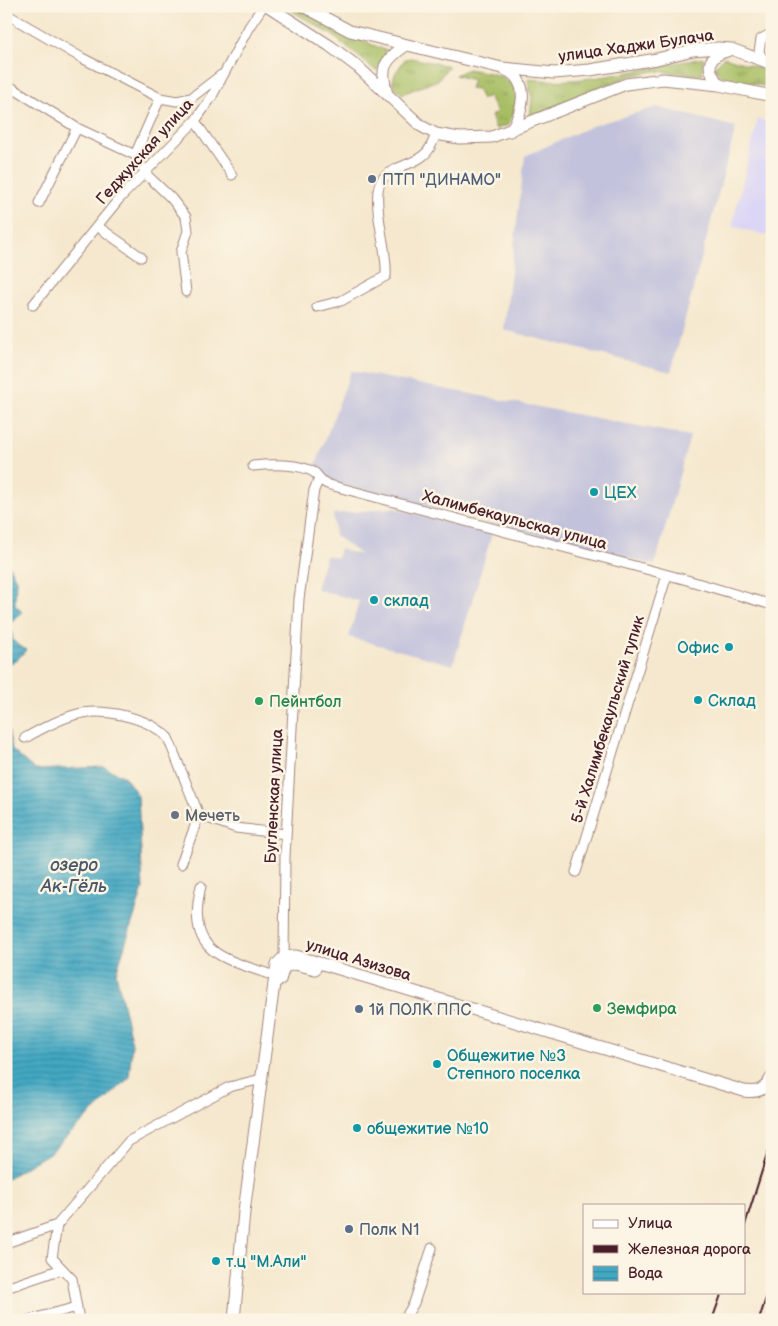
<svg xmlns="http://www.w3.org/2000/svg" width="778" height="1326" viewBox="0 0 778 1326" font-family="'Balsamiq Sans',sans-serif">
<style>
.built{fill:#dcd6f6}
.industrial{fill:#c2c2dc}
.grass{fill:url(#grass-tufts);stroke:#786e48}
.water{fill:url(#water-rules);stroke:#466477}
.lines{fill:none;stroke-linecap:round;stroke-linejoin:round}
.minor-casing{stroke:#a0847c;stroke-width:11}
.major-casing{stroke:#a0847c;stroke-width:13}
.minor{stroke:#fff;stroke-width:9}
.major{stroke:#fff;stroke-width:11}
.rail{stroke:#4a1f2b;stroke-width:2}
.service-dot{fill:#5c6f8a;stroke:#fcf5e5;stroke-width:2}
.culture-dot{fill:#0f9aa8;stroke:#fcf5e5;stroke-width:2}
.leisure-dot{fill:#2e9e5b;stroke:#fcf5e5;stroke-width:2}
.worship-dot{fill:#6b7280;stroke:#fcf5e5;stroke-width:2}
.labels{text-anchor:middle;stroke-width:5;stroke-linejoin:round;paint-order:stroke}
.street-label{font-size:16px;fill:#4a1f2b;stroke:#fcf5e5}
.service-label{font-size:16px;fill:#4e5e75;stroke:#fcf5e5;text-anchor:start}
.culture-label{font-size:16px;fill:#0d838f;stroke:#fcf5e5;text-anchor:start}
.leisure-label{font-size:16px;fill:#27864d;stroke:#fcf5e5;text-anchor:start}
.worship-label{font-size:16px;fill:#5b616d;stroke:#fcf5e5;text-anchor:start}
.water-label{font-size:18px;font-style:italic;fill:#475668;stroke:#fcf5e5}
</style>
<defs>
<pattern id="grass-tufts" width="24" height="20" patternUnits="userSpaceOnUse" patternTransform="scale(1.25)"><rect width="24" height="20" fill="#a7be64"/><path d="M3 7l-1-3M5 7V3M7 7l1-3M15 17l-1-3M17 17v-4M19 17l1-3" fill="none" stroke="#8a9a53"/></pattern>
<pattern id="water-rules" width="6" height="5" patternUnits="userSpaceOnUse" patternTransform="scale(1.25)"><rect width="6" height="5" fill="#43a8c3"/><path d="M0 2.5h6" fill="none" stroke="#3a889f"/></pattern>
</defs>
<rect width="100%" height="100%" fill="#fcf5e5"/>
<filter id="ink" filterUnits="userSpaceOnUse"><feTurbulence type="fractalNoise" baseFrequency=".02" numOctaves="2"/><feDisplacementMap in="SourceGraphic" scale="10" xChannelSelector="R" yChannelSelector="G"/><feConvolveMatrix kernelMatrix="1 2 1 2 8 2 1 2 1" color-interpolation-filters="sRGB"/></filter>
<filter id="wash" filterUnits="userSpaceOnUse"><feTurbulence type="fractalNoise" baseFrequency=".0096" numOctaves="4" result="noise"/><feDisplacementMap in="SourceGraphic" scale="20" xChannelSelector="R" yChannelSelector="G"/><feGaussianBlur stdDeviation="1.12" result="paint"/><feColorMatrix in="noise" values="0 0 0 0 0 0 0 0 0 0 0 0 0 0 0 0 0 1.4 0 .05"/><feComposite in="paint" operator="in"/></filter>
<g filter="url(#wash)">
<rect width="100%" height="100%" fill="#f5e8ce"/>
<!-- built -->
<path class="built" d="M758,119L772,123V237L732,226Z"/>
<!-- industrial -->
<path class="industrial" d="M657,107L736,127L671,372L504,330L525,156L594,125Z
M351,371L690,436L655,565L326,481L315,467Z
M394,508L492,534L453,665L349,637L359,601L316,589L326,555L337,558L340,549L361,555L335,535L333,514Z"/>
<!-- grass -->
<path class="grass" d="M284,6H293L335,29L387,51L376,71L332,35Z
M724,57L772,72V88L721,76L716,71V65Z
M411,58L449,66L438,80L402,94L392,84L395,74L405,59Z
M704,58L702,67L703,75L656,71L629,76L530,117L532,99L528,79C588,86 646,67 704,58Z
M468,69C487,73 517,74 516,99C515,109 513,117 508,125L496,129L491,116L497,112L489,96L482,99L477,89L470,88L473,80L455,75Z"/>
<!-- water -->
<path class="water" d="M6,560L16,579L15,605L22,612L10,624L13,641L26,650L16,661L6,665Z
M6,719L12,750L35,770L104,767L125,777L138,796L143,889L116,973L132,1044L129,1078L51,1152L6,1179Z"/>
</g>
<g filter="url(#ink)">
<g class="lines">
<!-- minor casing -->
<g class="minor-casing">
<path id="minor" d="M6,14L82,58L160,98L177,101L191,98L221,75
M764,61L759,52L761,39L772,33
M6,84L77,128L135,155L148,176L171,198L186,217L188,231L181,252L186,292
M6,100L13,89
M195,121L232,175
M135,155L160,98
M39,203L77,128
M97,226L141,257
M33,305L119,199L195,121L211,98L249,27L263,6
M317,307L341,301L386,276C388,251 375,218 378,191C381,166 411,168 425,154C431,149 433,141 436,134
M253,466C269,464 301,463 315,473C320,478 322,483 330,485L687,580L772,605
M25,738C41,729 57,720 74,715C101,707 149,717 168,738L199,815L236,828L286,834
M181,864L199,815
M576,872L667,575
M201,886C184,957 226,958 280,978
M284,962L285,857L299,599L314,490L319,479
M6,1243L57,1225
M6,1288L62,1269
M28,1320L77,1307
M79,1320L72,1279L52,1258L57,1225L129,1141L229,1087L261,1079
M404,1320L414,1303L432,1248"/>
</g>
<!-- major casing -->
<g class="major-casing">
<path id="major" d="M268,6L330,46L358,67L421,126L436,134L459,138L492,137L626,84L663,79L719,85L772,96
M303,6L350,31L502,68L554,73L590,70L657,59L693,50L718,48L731,49L772,64
M504,69C531,79 524,112 510,131
M719,85C707,70 705,57 727,51
M387,94C380,69 383,61 405,46
M280,980L284,967L295,964L315,969
M234,1320L244,1212L275,976L277,964L284,957L296,956L744,1091C759,1093 764,1090 772,1077"/>
</g>
<!-- minor -->
<use href="#minor" class="minor"/>
<!-- major -->
<use href="#major" class="major"/>
<!-- rail -->
<path class="rail" d="M744,1228L772,1139
M712,1320L722,1292
M759,1320L772,1279"/>
</g>
</g>
<!-- markers -->
<g class="service-dot">
<circle cx="372" cy="179" r="5"/>
<circle cx="359" cy="1009" r="5"/>
<circle cx="349" cy="1229" r="5"/>
</g>
<g class="culture-dot">
<circle cx="594" cy="492" r="5"/>
<circle cx="374" cy="600" r="5"/>
<circle cx="729" cy="647" r="5"/>
<circle cx="698" cy="700" r="5"/>
<circle cx="437" cy="1064" r="5"/>
<circle cx="357" cy="1128" r="5"/>
<circle cx="216" cy="1261" r="5"/>
</g>
<g class="leisure-dot">
<circle cx="259" cy="701" r="5"/>
<circle cx="597" cy="1008" r="5"/>
</g>
<circle class="worship-dot" cx="175" cy="815" r="5"/>
<g class="labels">
<!-- street labels -->
<g class="street-label">
<text transform="translate(636 45) rotate(-8)" y="6">улица Хаджи Булача</text>
<text transform="translate(144 151) rotate(-48)" y="6">Геджухская улица</text>
<text transform="translate(515 519) rotate(15)" y="6">Халимбекаульская улица</text>
<text transform="translate(607 719) rotate(-73)" y="6">5-й Халимбекаульский тупик</text>
<text transform="translate(273 796) rotate(-87)" y="6">Бугленская улица</text>
<text transform="translate(359 959) rotate(17)" y="6">улица Азизова</text>
</g>
<!-- service labels -->
<g class="service-label">
<text x="382" y="185">ПТП "ДИНАМО"</text>
<text x="369" y="1015">1й ПОЛК ППС</text>
<text x="359" y="1235">Полк N1</text>
</g>
<!-- culture labels -->
<g class="culture-label">
<text x="604" y="498">ЦЕХ</text>
<text x="384" y="606">склад</text>
<text x="719" y="653" text-anchor="end">Офис</text>
<text x="708" y="706">Склад</text>
<text x="447" y="1061">Общежитие №3<tspan x="447" dy="18">Степного поселка</tspan></text>
<text x="367" y="1134">общежитие №10</text>
<text x="226" y="1267">т.ц "М.Али"</text>
</g>
<!-- leisure labels -->
<g class="leisure-label">
<text x="269" y="707">Пейнтбол</text>
<text x="607" y="1014">Земфира</text>
</g>
<!-- worship labels -->
<g class="worship-label">
<text x="185" y="821">Мечеть</text>
</g>
<!-- water labels -->
<g class="water-label">
<text x="74" y="871">озеро<tspan x="74" dy="21">Ак-Гёль</tspan></text>
</g>
</g>
<!-- margin -->
<rect width="778" height="1326" fill="none" stroke="#fcf5e5" stroke-width="25"/>
<!-- legend -->
<rect x="583" y="1204" width="162" height="90" fill="#fcf5e5" stroke="#b59f9b"/>
<rect x="593" y="1220" width="25" height="8" fill="#ffffff" stroke="#b59f9b"/>
<text x="628" y="1228" font-size="15" fill="#4a1f2b">Улица</text>
<rect x="593" y="1245" width="25" height="8" fill="#4a1f2b" stroke="#b59f9b"/>
<text x="628" y="1254" font-size="15" fill="#4a1f2b">Железная дорога</text>
<rect x="593" y="1266" width="25" height="15" fill="url(#water-rules)" stroke="#b59f9b"/>
<text x="628" y="1278" font-size="15" fill="#4a1f2b">Вода</text>
</svg>
